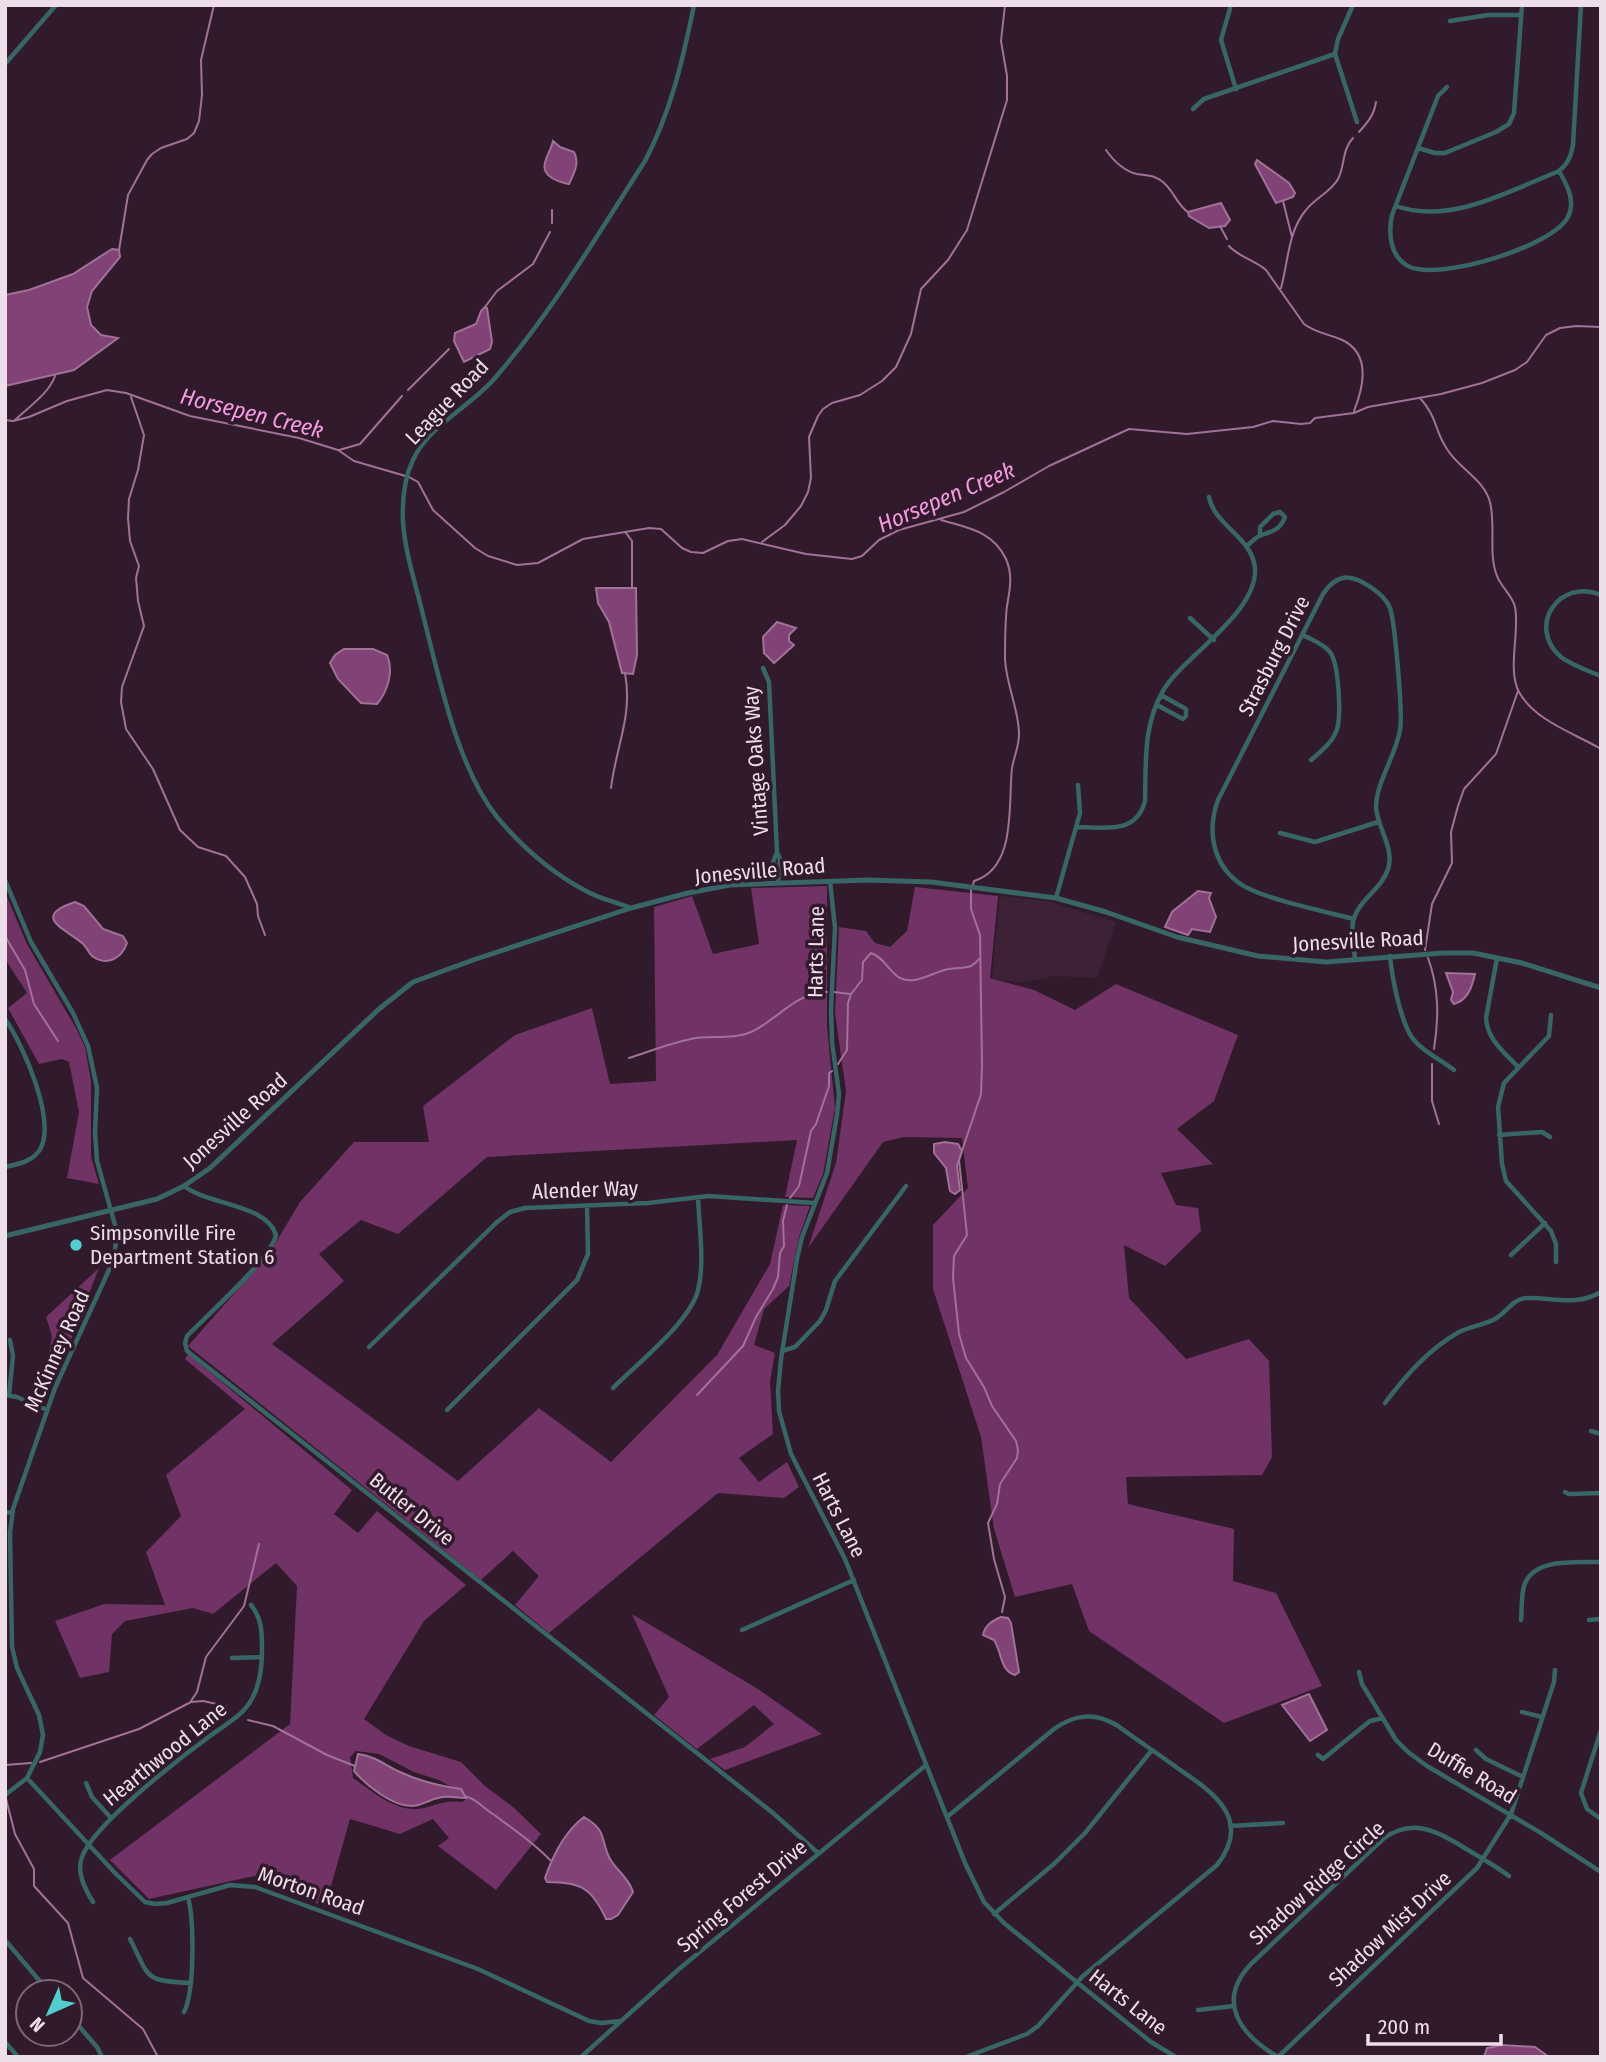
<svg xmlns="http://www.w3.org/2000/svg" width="1606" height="2062" viewBox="0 0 1606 2062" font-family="'Fira Sans Condensed',sans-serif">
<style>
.built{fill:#3d2137}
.forest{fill:#713265;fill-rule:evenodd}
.water{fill:#814275;stroke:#a27198;stroke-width:2}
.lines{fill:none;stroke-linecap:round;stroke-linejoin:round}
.stream{stroke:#a27198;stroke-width:2}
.minor{stroke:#386565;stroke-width:4.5}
.tertiary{stroke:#386565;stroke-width:5}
.poi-dot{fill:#52cdcd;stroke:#311a2c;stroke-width:2.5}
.labels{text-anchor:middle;stroke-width:7;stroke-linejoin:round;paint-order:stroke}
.street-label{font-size:21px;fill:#eedee9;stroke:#311a2c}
.poi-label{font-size:21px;fill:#eedee9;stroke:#311a2c;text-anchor:start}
.water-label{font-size:23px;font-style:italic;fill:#f69ae2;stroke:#311a2c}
</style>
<rect width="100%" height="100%" fill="#311a2c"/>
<!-- built -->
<path class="built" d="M1000,896L1047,901L1116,922L1097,978L1054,976L1019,983L992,978Z"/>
<!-- forest -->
<path class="forest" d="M827,886V1026L835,1108L823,1174L813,1198L785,1197L797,1140L487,1157L398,1234L361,1220L319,1254L344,1281L272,1344L458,1481L539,1408L611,1462L717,1355L770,1264L783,1205L810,1206L799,1237L789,1286L764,1309L754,1345L775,1353L770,1382L773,1434L739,1458L759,1482L787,1462L799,1487L784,1498L718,1493L549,1633L515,1605L539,1576L513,1551L481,1580L188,1346L269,1254L300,1202L354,1142H429L423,1106L515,1035L592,1008L610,1084L656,1081L654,907L692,896L713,954L759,944L751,888Z
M915,887L998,896L990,978L1034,990L1075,1010L1116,984L1238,1035L1214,1101L1177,1129L1213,1164L1161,1173L1176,1205L1198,1208L1201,1231L1165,1266L1124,1245L1129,1298L1186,1359L1249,1339L1269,1361L1272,1457L1262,1475L1126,1477L1128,1504L1234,1529L1233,1581L1276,1593L1322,1686L1224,1723L1089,1631L1072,1584L1015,1597L994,1529L981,1437L933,1289V1225L968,1188L962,1138L904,1137L883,1142L808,1248L836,1163L846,1091L835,1013L839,927L866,931L875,943L890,947L907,931Z
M5,892L27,944L77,1030L85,1047L91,1081V1157L99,1184L67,1178L79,1112L69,1062L62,1059L39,1064L8,1008L27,993L5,959Z
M99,1268L54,1383L43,1393L52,1336L46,1317Z
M188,1354L352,1490L334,1514L358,1533L377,1511L466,1585L424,1621L364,1719L386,1735L409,1746L461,1762L485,1786L513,1807L541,1834L496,1890L438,1846L449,1838L433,1819L400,1834L350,1819L325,1907L254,1876L149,1899L110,1860L290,1724L297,1586L276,1563L213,1614L193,1608L125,1621L112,1634L109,1672L80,1678L55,1621L104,1604L165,1605L146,1552L181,1516L166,1475L245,1409L185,1359ZM356,1751L379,1754L414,1772L439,1780L469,1797L462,1802C447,1800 438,1804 424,1808C397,1814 374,1792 353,1778L350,1757Z
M632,1614L758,1689L822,1734L725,1770L710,1759L745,1747L774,1724L754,1705L697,1749L654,1715L669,1697Z"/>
<!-- water -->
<path class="water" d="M553,141L560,147L574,152C580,163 574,173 569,184C563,183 557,181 552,178C536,168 550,155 553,141Z
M1257,160L1289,183L1295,193L1293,197L1276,203L1255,164Z
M1221,203L1230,220L1225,226L1209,228L1189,216L1188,212Z
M112,249L119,250L120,257L92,291L87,307L91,325L101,335L118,338L74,370L5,386V295L29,290L73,274Z
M485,307L487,308L492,342L490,349L464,362L454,341L455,333L476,324L481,311Z
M596,588H636L637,655L633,674L622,673L609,622L598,603Z
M777,622L796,628L789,635V641L794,645L774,663L764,653L763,637Z
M344,649H373L387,655C394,671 388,691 377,704L361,703L338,679L330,663L335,655Z
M1198,891L1211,893L1209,898L1216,917L1210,932L1192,929L1188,935L1165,927L1172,912Z
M75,902L84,906L103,929L123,936L127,943C122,958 107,967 92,956C88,952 86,946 82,943C66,929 30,917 75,902Z
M1446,973L1475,974C1472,987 1468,1000 1454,1004L1451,1000L1453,992Z
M945,1142L958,1144L962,1151L957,1166L960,1190L955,1194L950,1191L946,1168L934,1153V1144Z
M1001,1617L1008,1618L1011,1623L1019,1672L1015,1675C1000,1671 1002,1652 994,1640L983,1635C985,1625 992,1621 1001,1617Z
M1309,1694L1327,1730L1310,1741L1282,1705Z
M358,1754C375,1756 385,1765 400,1772C419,1781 440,1786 461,1789L466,1798C456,1798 447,1795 438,1798C428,1800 422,1806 411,1806C392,1806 366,1785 354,1771Z
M584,1817C608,1831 600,1840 610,1859C617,1871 629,1878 633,1892L618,1915L611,1919H606C591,1886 580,1883 547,1882L545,1878C553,1855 564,1832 584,1817Z
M1502,2045L1535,2047L1549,2057H1484L1487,2048Z"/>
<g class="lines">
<!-- stream -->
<path class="stream" d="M1359,132C1368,122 1374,115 1376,102
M1106,150C1113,160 1124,171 1137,174C1148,176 1152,174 1163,182C1174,191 1177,205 1188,212
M1283,201L1292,237
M552,223V210
M1220,226L1227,239
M1229,246C1239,257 1254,260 1266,270L1304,324C1316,333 1328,334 1340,339C1371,352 1364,386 1354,411
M119,250L128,195L147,160L152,154L161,148L187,139L194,133L199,121L202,95L201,60L214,5
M1281,288C1288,263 1288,231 1306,210C1315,198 1331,192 1338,179C1345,166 1342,149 1353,138
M485,307L497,291L533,264L550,232
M408,390L449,349
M131,397L144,435L138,470L129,499L128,518L130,541L139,566L136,578L138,601L144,626L122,687L121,702L126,729L153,769L180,830L198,847L226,856L245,877L257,904L258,916L265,935
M1420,398C1438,418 1434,430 1447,449C1459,469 1483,478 1490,502C1496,526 1488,553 1497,576C1501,587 1513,596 1515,607C1520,631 1507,670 1519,692C1535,721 1574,733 1601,749
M5,420L13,421L29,417L67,401L107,390L126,393L190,416L299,438L338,450L354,461L409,477L418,482L433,510L475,548L488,556L517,565L538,563L583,539L649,528L661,529L682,548L691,552L703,553L728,541L742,539L806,554L852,559L862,556L879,540L899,530L964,512L1004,492L1049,466L1129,429L1187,434L1253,427L1273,421L1301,424L1310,423L1315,418L1354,413L1368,407L1441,394L1482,383L1515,370L1527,362L1546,335L1560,328L1576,326L1601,327
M14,421C28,407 48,395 55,376
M339,450L360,444L402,396
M941,520C968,528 993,531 1006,559C1013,575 1010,589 1007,606C1005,622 1005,642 1005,659C1006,684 1018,707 1019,732C1020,744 1014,756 1012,768C1008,804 1017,868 974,881L973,885
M626,533L632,541V588
M762,542L785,525L801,506L808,492L811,478L809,437L818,416L823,409L832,403L860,395L882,381L896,367L911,334L921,289L948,260L967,230L1007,100V76L1001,41L1005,5
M611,788C616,746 633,716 625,673
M971,890V909L980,935L982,1064L981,1094L959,1160L967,1235L954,1256L953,1278L959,1334L966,1358L984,1387L992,1406L1016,1441L1018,1450L1017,1458L1000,1484L997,1504L988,1523L994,1559L1005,1597L1002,1612
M5,936L25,970L34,1004L58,1041
M1425,950L1432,904L1452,863L1451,832L1458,806L1464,789L1496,754L1518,691
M1428,958C1439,988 1439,1017 1434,1049
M834,992L850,994
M629,1058C651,1051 673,1042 696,1038C713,1036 735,1039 751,1032C776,1021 796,992 827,992
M838,1064L847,1050L848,1003L851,994L862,980L863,962L871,953C884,957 889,972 900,978C916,986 934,971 949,969C956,967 964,969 971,966C975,964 976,963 979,959
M1432,1064V1101L1439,1124
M790,1198L799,1186L811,1131L816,1124L829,1086V1073L832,1071
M697,1395L743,1346L756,1317L773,1289L778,1277L780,1253L784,1246L783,1221L787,1205
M191,1701L197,1692L206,1657L244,1606L259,1544
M248,1720L273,1726L327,1755L355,1766
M40,1762L139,1729L191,1702L203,1701L226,1706
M5,1765L31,1763
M465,1796C477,1799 483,1808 493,1814C513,1829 533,1842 550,1860
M6,1799L15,1834L34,1869V1886L68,1923L83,1978L143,2029L158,2057"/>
<!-- minor -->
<path class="minor" d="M1231,5L1221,40L1236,89
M1353,5L1338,39L1335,54L1357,122
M1450,21L1488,15H1521
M5,64L56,5
M1447,87L1438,96L1392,215C1388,234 1390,258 1410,267C1441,280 1552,247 1568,217C1576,201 1567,185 1559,171
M1193,109L1204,99L1335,54
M1418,148L1435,153H1445L1496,132L1509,124L1514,113L1522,5
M1396,206C1450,225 1509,191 1559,171C1568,164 1571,156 1573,145L1581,5
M1247,546C1251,543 1256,536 1262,535C1273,531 1280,530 1285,517L1280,512L1273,514L1260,527V535
M1601,595C1559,577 1526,627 1561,657C1572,665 1588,671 1601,676
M1190,618L1214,640
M1303,635C1312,640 1324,644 1330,652C1339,664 1342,719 1336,732C1331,744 1320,752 1311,760
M763,668L769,682L777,852L780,859L778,883
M1157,705L1183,719L1186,716V709L1161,695
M1077,827C1105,827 1136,835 1145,801C1146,764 1143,725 1163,691C1182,657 1258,614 1255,568C1252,537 1214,525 1209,497
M1280,833L1315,842L1378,822
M777,852L773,862L777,870
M5,880L31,942L73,1013L88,1046L97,1088L95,1132L97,1161L117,1232L114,1259L55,1388L13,1509L10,1533L12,1647L17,1668L39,1715L43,1735L40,1752L27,1778L5,1795
M830,881L835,928L831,1009L832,1042L839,1094L837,1115L827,1173L802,1237L797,1259L781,1359L778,1391L779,1411L791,1454L845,1559L965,1863L984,1902L1004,1923L1126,2022L1151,2042L1176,2057
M1056,898L1080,813L1078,785
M631,908C616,902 600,899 586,891C552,873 522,847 497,817C457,767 439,677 423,615C416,585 405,553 403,522C402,501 404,479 413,460C429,425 470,407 495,378C552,312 598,234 645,161C671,112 683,59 694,5
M1354,919C1327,912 1259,898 1239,883C1212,863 1207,830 1218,800L1323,594C1338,572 1352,574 1372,588C1379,593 1387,600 1390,608C1395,623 1403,715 1400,730C1396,755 1376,783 1376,807C1377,827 1395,849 1388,869C1382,889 1357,901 1353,922C1351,934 1354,947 1355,959
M1390,956C1392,978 1400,1018 1411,1036C1420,1050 1441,1060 1454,1070
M1497,958L1486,1018C1487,1039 1504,1052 1518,1067
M1551,1015L1549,1036L1504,1083L1498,1107L1502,1164L1506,1181L1551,1231L1556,1244V1262
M5,1019C23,1044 58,1123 39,1151C31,1162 18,1164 5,1167
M1499,1135L1542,1132L1550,1137
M184,1186C208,1205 267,1204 276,1235C271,1259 207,1315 187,1336L185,1343L187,1351L773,1813L818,1853
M1511,1255L1545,1223
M369,1347L496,1223L510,1212L525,1208L648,1203L709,1196L815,1203
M782,1351L795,1347L820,1321L826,1310L835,1281L906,1186
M613,1388C636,1365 691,1321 698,1290C705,1263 699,1225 698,1197
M5,1395L17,1397L47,1410
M9,1395L13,1356L10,1340
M1385,1403C1406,1375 1429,1349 1459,1332C1471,1326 1484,1325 1495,1319C1506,1313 1513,1299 1526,1298C1553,1297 1575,1307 1601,1292
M447,1410L577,1280L588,1254L587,1206
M1591,1431L1601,1434
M1565,1492L1569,1494L1601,1493
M5,1513L13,1512
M1521,1620C1522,1609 1521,1597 1524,1586C1533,1557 1577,1563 1601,1562
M1589,1620L1601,1619
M742,1630L854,1580
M232,1658L262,1657
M1359,1672L1362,1684L1396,1740L1408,1752L1427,1766L1541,1833L1601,1872
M1522,1712L1542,1717
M1601,1730L1581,1793L1587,1809L1601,1819
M1476,1750L1486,1759L1523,1777
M1318,1755L1323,1759L1370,1721L1383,1718
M27,1778L115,1873L145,1902L155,1904L167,1903L230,1885L255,1887L478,1969L589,2021L601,2023L621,2021
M86,1783L92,1797L111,1818
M947,1817L1054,1729C1075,1714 1095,1712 1118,1726C1137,1740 1157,1753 1176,1767C1211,1791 1254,1818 1217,1865L1083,1976L1038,2026L1027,2034L966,2057
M1230,1826L1283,1823
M93,1902C85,1889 76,1872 82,1857C93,1825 180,1758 210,1736C220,1728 235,1720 244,1710C259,1694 262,1671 262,1650C262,1633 262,1618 251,1605
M994,1914L1055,1863L1085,1833L1152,1750
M130,1939C150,1978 143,1981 191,1983
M5,1940L49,1992
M1198,2010L1234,2006
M184,2012C195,1991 194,1920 188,1897
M70,2016L97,2047L102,2057
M5,2042L18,2057
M581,2057L679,1969L926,1765
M1278,2057L1477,1868L1511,1814L1554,1682L1555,1670
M1278,2057C1241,2035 1215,2002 1251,1964L1383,1839C1411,1818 1436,1830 1463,1847C1478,1856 1494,1865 1509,1876"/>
<!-- tertiary -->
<path class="tertiary" d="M5,1236L157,1199L184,1186L210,1168L379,1009L413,982L473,960L631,908L688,893L730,885L868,880L931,882L1056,898L1106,912L1177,937L1258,956L1326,962L1443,953H1473L1522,963L1601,988"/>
</g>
<!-- markers -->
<circle class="poi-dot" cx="76" cy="1245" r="7"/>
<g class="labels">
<!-- street labels -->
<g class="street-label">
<text transform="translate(447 402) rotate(-46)" y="7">League Road</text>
<text transform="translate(1274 656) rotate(-63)" y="7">Strasburg Drive</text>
<text transform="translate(756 761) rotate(-94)" y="7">Vintage Oaks Way</text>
<text transform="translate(760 871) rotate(-5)" y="7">Jonesville Road</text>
<text transform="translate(1358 941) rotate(-3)" y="7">Jonesville Road</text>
<text transform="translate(816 952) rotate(-89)" y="7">Harts Lane</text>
<text transform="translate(235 1121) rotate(-42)" y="7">Jonesville Road</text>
<text transform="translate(585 1190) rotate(-2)" y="7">Alender Way</text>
<text transform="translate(57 1351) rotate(-66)" y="7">McKinney Road</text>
<text transform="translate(412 1509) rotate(39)" y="7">Butler Drive</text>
<text transform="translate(839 1515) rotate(63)" y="7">Harts Lane</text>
<text transform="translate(165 1754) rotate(-39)" y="7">Hearthwood Lane</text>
<text transform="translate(1472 1773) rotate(31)" y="7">Duffie Road</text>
<text transform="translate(1317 1883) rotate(-42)" y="7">Shadow Ridge Circle</text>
<text transform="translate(311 1891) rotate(19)" y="7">Morton Road</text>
<text transform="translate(742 1896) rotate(-40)" y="7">Spring Forest Drive</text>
<text transform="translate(1390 1929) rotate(-43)" y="7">Shadow Mist Drive</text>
<text transform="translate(1128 2002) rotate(38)" y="7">Harts Lane</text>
</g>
<!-- poi labels -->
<g class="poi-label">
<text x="90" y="1240">Simpsonville Fire<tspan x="90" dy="24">Department Station 6</tspan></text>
</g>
<!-- water labels -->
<g class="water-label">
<text transform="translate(252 413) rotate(14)" y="8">Horsepen Creek</text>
<text transform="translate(946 497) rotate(-23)" y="8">Horsepen Creek</text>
</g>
</g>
<!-- border -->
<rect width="1606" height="2062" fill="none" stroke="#eedee9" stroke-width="14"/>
<!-- north arrow -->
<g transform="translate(49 2013) rotate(225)"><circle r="33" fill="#311a2c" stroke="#7d6878" stroke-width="2"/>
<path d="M0-5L12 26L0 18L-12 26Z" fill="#52cdcd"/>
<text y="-10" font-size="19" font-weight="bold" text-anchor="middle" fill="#eedee9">N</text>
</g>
<!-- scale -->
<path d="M1368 2034v10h133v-10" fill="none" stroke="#eedee9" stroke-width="3.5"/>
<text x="1378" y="2034" font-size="21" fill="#eedee9" stroke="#311a2c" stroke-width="5" paint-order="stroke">200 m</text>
</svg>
